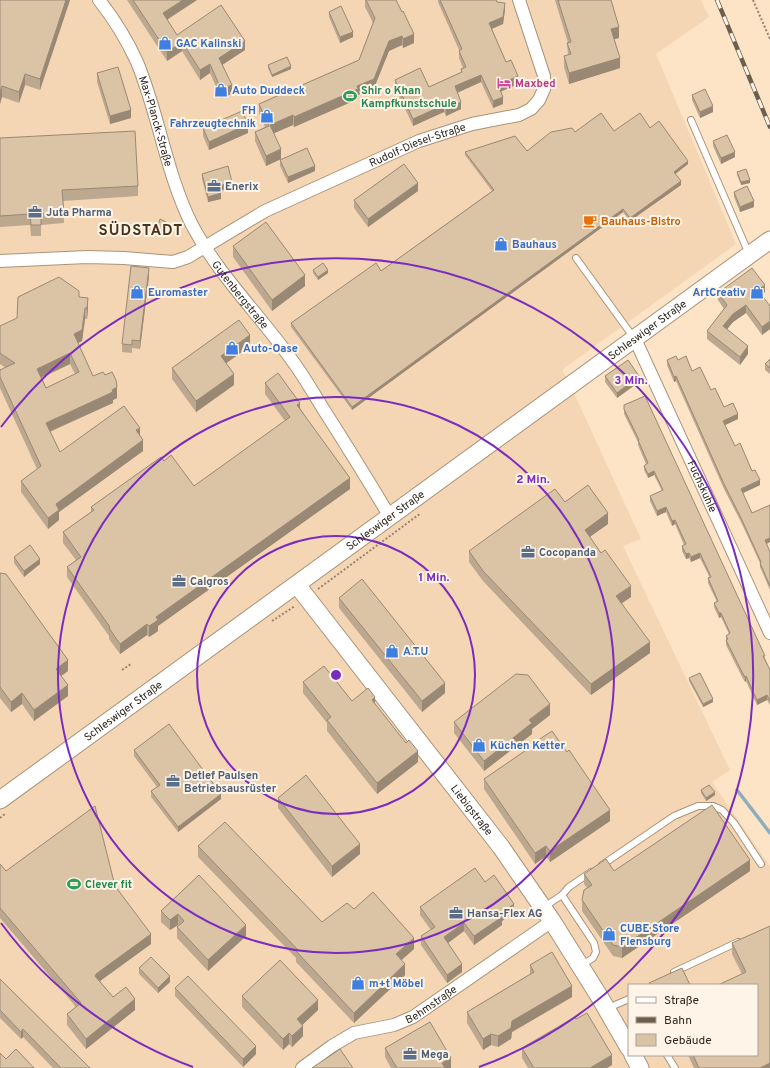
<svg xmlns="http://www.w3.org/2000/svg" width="770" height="1068" viewBox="0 0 770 1068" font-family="Overpass,sans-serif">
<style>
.built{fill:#f5d6b4;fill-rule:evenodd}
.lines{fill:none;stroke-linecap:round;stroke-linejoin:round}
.stream{stroke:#8eaebe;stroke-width:3.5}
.lane-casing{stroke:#ab9378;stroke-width:8}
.street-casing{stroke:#ab9378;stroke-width:14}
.secondary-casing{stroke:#ab9378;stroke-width:19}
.path{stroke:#94836f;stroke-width:2;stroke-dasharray:2 2;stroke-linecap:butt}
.lane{stroke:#fff;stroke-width:6}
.street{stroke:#fff;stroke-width:12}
.secondary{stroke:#fff;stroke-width:17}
.rail-casing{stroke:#6c5f4e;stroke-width:4.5}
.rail{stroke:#fef4e8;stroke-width:3;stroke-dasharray:9;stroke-linecap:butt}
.wall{fill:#bca88f;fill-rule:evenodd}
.shaded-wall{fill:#998874}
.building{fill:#dbc3a6;stroke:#998874;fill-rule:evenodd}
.ring{fill:none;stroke:#7b2cbf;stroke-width:2}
.labels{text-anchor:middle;stroke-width:4;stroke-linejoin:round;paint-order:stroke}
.shop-label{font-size:11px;font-weight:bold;fill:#366cbe;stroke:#fef4e8;text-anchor:start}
.hotel-label{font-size:11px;font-weight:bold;fill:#b23c85;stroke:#fef4e8;text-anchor:start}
.leisure-label{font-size:11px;font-weight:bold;fill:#27864d;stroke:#fef4e8;text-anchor:start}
.street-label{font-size:11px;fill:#31281d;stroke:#fef4e8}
.service-label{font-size:11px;font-weight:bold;fill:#4e5e75;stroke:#fef4e8;text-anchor:start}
.food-label{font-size:11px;font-weight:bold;fill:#c56008;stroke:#fef4e8;text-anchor:start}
.district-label{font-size:15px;font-weight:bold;letter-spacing:1px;fill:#48341b;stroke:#fef4e8}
.centre{fill:#7b2cbf;stroke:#fef4e8;stroke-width:2}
.ring-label{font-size:12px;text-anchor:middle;font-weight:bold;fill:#7b2cbf;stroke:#fef4e8;stroke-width:4;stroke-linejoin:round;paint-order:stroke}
</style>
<rect width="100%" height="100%" fill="#fde4c6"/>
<!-- built -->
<path class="built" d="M0,0H701L709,17L656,54L736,244L562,370L568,380L641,539L623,546L730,770L712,782L770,866V1068H0ZM629,985H757V1055H629Z"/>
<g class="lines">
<!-- stream -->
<path class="stream" d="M737,790L770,833"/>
<!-- lane casing -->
<g class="lane-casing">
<path id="lane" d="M691,120L749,254
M576,258L634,338
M602,865L674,816L698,806H713L722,810L734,823L761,864
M562,895L569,887L591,872
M544,907L562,895L594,943L596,952L593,958L582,965
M674,972L738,942
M608,1008L629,999
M667,1055L675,1068"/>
</g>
<!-- street casing -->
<g class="street-casing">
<g id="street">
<path id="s1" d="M99,0C114,19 127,40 137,62C159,115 166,173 192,225C219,276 261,316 294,363C304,377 313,392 322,407C345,443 368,480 390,517"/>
<path id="s2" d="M0,261L87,257L124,258L173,262L188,257L265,211L419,141L472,124L519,115L531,109L539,100L544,89V76L519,0"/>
<path id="s3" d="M635,339L770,633"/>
<path id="s4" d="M302,1068L332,1046L354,1033L394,1025L413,1017L552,921"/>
</g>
</g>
<!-- secondary casing -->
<g class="secondary-casing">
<g id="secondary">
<path id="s5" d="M297,585L501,847L552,921L599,996L629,1048"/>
<path id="s6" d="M0,800L770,240"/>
<path d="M633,1055L640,1068"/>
</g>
</g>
<!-- path -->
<path class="path" d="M753,0L770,39
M318,589L421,513
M272,621L295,606
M122,670L131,664
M0,818L6,813"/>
<!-- lane -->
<use href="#lane" class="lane"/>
<!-- street -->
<use href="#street" class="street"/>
<!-- secondary -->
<use href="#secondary" class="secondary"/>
<!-- rail casing -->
<g class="rail-casing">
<path id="rail" d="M717,0L770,127"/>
</g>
<!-- rail -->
<use href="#rail" class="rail"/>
</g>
<!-- wall -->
<path class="wall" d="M0,0H70L40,90L25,85L19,103L2,97L0,104Z
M127,0H197L167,20L177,35L245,50L222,65L232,94L221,98L210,73L200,80L182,51L167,61Z
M365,0H396L414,43L403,48L402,45L389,51L374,88L358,95V99L294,127L293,125L274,133L281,159L266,166L255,141V132L265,127L259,113V104L359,60L373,23L365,7Z
M438,0H496L497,2L505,10L503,24L492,29L506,62L518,84L501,91L503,104L493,108L481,82L457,92L461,109L446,116L444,112L413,126L395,87V80L429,87L461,72V69L463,68L459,58V50L438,2Z
M555,0H611L619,38L614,39L620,68L569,84L564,67V56L568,55L567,43H568Z
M329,12L353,37L340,43L329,17Z
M268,65L291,69L272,77L268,68Z
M97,73L131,118L110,124L97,82Z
M692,95L713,112L700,118L692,100Z
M203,128L248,133L209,150L203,136Z
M650,128L688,164L675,174L681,185L630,221L623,212L352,410L291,327V323L381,271L492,191L465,155V152L527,151L575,132L614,131Z
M0,138L138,186V196L63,201L64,223L41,225V236H31L30,225L0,227Z
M713,141L735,157L721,164L713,146Z
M280,160L315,171L288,183L280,166Z
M737,172L750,183L741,185L737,175Z
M202,174L232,187L221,191V199L208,202L202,179Z
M418,191L368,227L354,208V200Z
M734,192L754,207L740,212L734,197Z
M168,225L165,234L157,230V228Z
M233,246L305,286L272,311L233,257Z
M313,270L328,273L318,280L313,273Z
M149,276L140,349L132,348V353L122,352V344Z
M765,292L761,295L770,306V329L762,335L746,313L733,322L727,329L748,354L740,365L707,339V331L724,309L718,300V293Z
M79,298L88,309L87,319H85L82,341L78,343L93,376L117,398L113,400V403L50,432L60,452L140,435L143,451L59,512V520L48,529L21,492V481L37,469L0,388V370L6,368L0,364V326ZM70,364L75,374L46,388L42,378Z
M250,346L226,363L234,385L196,412L172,379V368Z
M770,359V374L765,370V364Z
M667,360H678L692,371L711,390L724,407L738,419L725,425L735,446L752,471L760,485L743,493L770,552V590L760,567V563L741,522L724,489L676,381L674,382L667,365Z
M605,376L639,382L617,398L605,382Z
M265,383L300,408L350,489L158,626V631L154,634L149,637L147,635L120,654L109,639V636L67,577V567L76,560L63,543V532L91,512V507L164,461L194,486L285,421L265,394Z
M624,405L765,658L770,670V705L767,700L757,705L746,681L745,682L742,677L726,645V636L729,634L721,617L719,618L714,607V603L717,602L708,583V578H710L700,558L691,562L689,558L686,559L682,551V546L684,545L675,524L672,526L666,512L657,516L650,501V496L662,491L654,475L648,478L644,470V466L646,464L638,445V442L624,414Z
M565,502L608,524L590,537L631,597L622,603L650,653L591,695L483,581L469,562V551Z
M14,557L40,564L24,577L14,563Z
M0,573L68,671L61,676L68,696L34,721L22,704L11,712L0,698Z
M339,598L445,693L422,712L339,608Z
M689,678L713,702L703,707L689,681Z
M303,682L352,701L375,705L418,762L377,794L327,731V723L303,693Z
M550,715L532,729V734L484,771L454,733V722Z
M534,743L610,821L550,862L546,856L535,864L484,789V779L534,745Z
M134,750L221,799L178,832L151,797V791L157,787L134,756Z
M701,790L715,795L706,801L701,793Z
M278,798L360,854L332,877L278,808Z
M198,846L322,922L354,909L414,949L401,960L405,975L354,1023L296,962V958L198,857Z
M0,864L6,871L115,886L151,944L100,981L113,997L135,1010L86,1049L67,1025V1014L76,1007L0,918Z
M614,871H750L622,958L613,956L582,911V900L587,888L584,884V874Z
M199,875L246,936L208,971L177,938V927L179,926L178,925L170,930L161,922V911Z
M485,882L514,912L502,921V925L474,945L464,931L448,943L462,972L447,983L421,945V936L431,930L420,915V907Z
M770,926V1068H694L688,1055H757L742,974L732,954V943Z
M530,965L572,997L512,1032L511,1039L498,1047L491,1045L483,1050L467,1023V1012L530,974Z
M139,968L170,982L158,993L139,974Z
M0,979L90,1068H53L23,1037L21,1039L0,1018Z
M175,988L256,1054L243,1067L175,996Z
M242,996L318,1010L302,1025L303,1036L292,1047L289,1044L283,1050L242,1007Z
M576,1019L612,1065L607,1068H528L522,1058V1048Z
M385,1048L451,1068H391L385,1057Z"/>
<!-- shaded-wall -->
<path class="shaded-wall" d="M66,0H70L40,90V79Z
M183,0H197L163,22V13Z
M505,3V10L503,24L489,30V23Z
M619,27V38L611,40V29Z
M353,32V37L340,43V37Z
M414,34V43L403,48V39Z
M402,36V45L389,51L374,88L358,95V99L294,127V117L357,86L389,41Z
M245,41V50L219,67V58Z
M182,42V51L167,61V52Z
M620,58V68L569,84V73Z
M210,64V73L200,80V70Z
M291,66V69L272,77V75Z
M25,74V85L19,103V92Z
M481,75V82L455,94V86Z
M518,76V84L498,93V85Z
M232,85V94L221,98V89Z
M2,86V97L0,104V93Z
M503,97V104L493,108V101Z
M461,102V109L446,116V109Z
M444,105V112L413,126V119Z
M713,106V112L700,118V112Z
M131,110V118L110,124V116Z
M293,115V125L270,135V125Z
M248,124V133L209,150V142Z
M281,149V159L266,166V156Z
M735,152V157L721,164V158Z
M688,161V164L674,175V172Z
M315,166V171L288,183V177Z
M750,180V183L741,185V182Z
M681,181V185L630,221V218Z
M232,182V187L219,191V186Z
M418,183V191L368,227V219Z
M221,193V199L208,202V197Z
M754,201V207L740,212V207Z
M623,209V212L352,410V407Z
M168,223V225L165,234V231Z
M149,268V276L140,349V341Z
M328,270V273L318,280V277Z
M305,275V286L272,311V300Z
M765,285V292L758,298V290Z
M88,298V309L87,319V308Z
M746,305V313L733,322L723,334V326L733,314Z
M85,308V319L82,341L74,345V334Z
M770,321V329L762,335V327Z
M250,335V346L221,367V356Z
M748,346V354L740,365V357Z
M70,353V364L37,379V369Z
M234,374V385L196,412V401Z
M639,376V382L617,398V393Z
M676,376V381L674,382V377Z
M117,387V398L113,400V403L46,433V423Z
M300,403V414L297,405Z
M738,414V419L723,426V421Z
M140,428V439L136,430Z
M143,440V451L59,512V520L48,529V518L56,504Z
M654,471V475L648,478V474Z
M350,478V489L158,626V631L149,637V626L156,617Z
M760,480V485L741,494V489Z
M666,507V512L657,516V511Z
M608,513V524L585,540V530Z
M675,520V524L672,526V521Z
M770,538V542L765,545V540Z
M689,553V558L686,559V554Z
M700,553V558L691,562V557Z
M40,559V564L24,577V571Z
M631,586V597L616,607V596Z
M719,613H721V617L719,618Z
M147,624V635L120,654V644Z
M650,642V653L591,695V684Z
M68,660V671L56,680V669Z
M746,676V681L745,682V677Z
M445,683V693L422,712V701Z
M68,685V696L34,721V710Z
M22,693V704L11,712V702Z
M767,695V700L757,705V700Z
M375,697V708L372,700Z
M713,699V702L703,707V704Z
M550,704V715L532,729V734L484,771V761L529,720Z
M418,751V762L377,794V783Z
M715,792V795L706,801V798Z
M221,794V799L178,832V827Z
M610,810V821L550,862V851Z
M360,844V854L332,877V866Z
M546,846V856L535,864V853Z
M750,860V871L622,958V947Z
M514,904V912L502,921V925L474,945V936L500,914Z
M178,914V925L170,930V920Z
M464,923V931L444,946V937Z
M246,925V936L208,971V960Z
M151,934V944L96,984V974Z
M414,938V949L396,965V954Z
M405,964V975L354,1023V1013Z
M462,964V972L447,983V975Z
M170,976V982L158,993V988Z
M572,986V997L512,1032L511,1039L498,1047V1036L512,1021Z
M135,999V1010L86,1049V1039Z
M318,1000V1010L297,1030V1019Z
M303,1026V1036L292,1047V1036Z
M23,1029V1037L21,1039V1032Z
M289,1033V1044L283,1050V1039Z
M491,1034V1045L483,1050V1039Z
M256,1046V1054L243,1067V1059Z
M612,1055V1065L607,1068H590Z
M451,1058V1068H442V1063Z
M770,1063V1068H760Z"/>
<!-- building -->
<path class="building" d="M0,0H66L40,79L25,74L19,92L2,86L0,93Z
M133,0H183L163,13L177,35L221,5L245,41L219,58L232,85L221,89L210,64L200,70L182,42L167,52Z
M366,0H396L402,12L403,11L414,34L403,39L402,36L389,41L374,79L357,86L358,89L294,117L293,115L270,125L281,149L266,156L255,132L269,126L259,104L359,60L375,18Z
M440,0H496L497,2L505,3L503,17L489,23L506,62L511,60L518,76L498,85L503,97L493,101L481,75L455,86L461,102L446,109L444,105L413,119L395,80L420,68L429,87L462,72L461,69L466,67L459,51L462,49Z
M558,0H611L619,27L611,29L620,58L569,73L564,56L571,54L567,43L571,42Z
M341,6L353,32L340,37L329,12Z
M287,57L291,66L272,75L268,65Z
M118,67L131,110L110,116L97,73Z
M705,89L713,106L700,112L692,95Z
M242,111L248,124L209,142L203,128Z
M601,113L614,131L640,113L650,128L659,121L688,161L674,172L681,181L630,218L623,209L352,407L291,323L376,263L381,271L494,190L465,152L515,136L527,151L551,132L572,128L575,132Z
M135,131L138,186L62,190L64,213L41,214V225H31L30,214L0,216V138Z
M727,135L735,152L721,158L713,141Z
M307,148L315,166L288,177L280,160Z
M404,164L418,183L368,219L354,200Z
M228,166L232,182L219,186L221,193L208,197L202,174Z
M746,169L750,180L741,182L737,172Z
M747,186L754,201L740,207L734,192Z
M160,219L168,223L165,231L157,228Z
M266,222L305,275L272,300L233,246Z
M323,263L328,270L318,277L313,270Z
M131,266L149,268L140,341L132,340V345L122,344Z
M752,268L765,285L758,290L770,306V321L762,327L746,305L733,314L723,326L748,346L740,357L707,331L727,305L718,293Z
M59,277L79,291V297L88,298L87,308H85L82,330L74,334L93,376L103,372L105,375L112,372L116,380L117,387L112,390L113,392L46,423L60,452L124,406L140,428L136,430L143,440L56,504L59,510L48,518L21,481L41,466L0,377V370L15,363L0,353V326L17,318L18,297ZM70,353L79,372L46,388L37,369Z
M239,320L250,335L221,356L234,374L196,401L172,368Z
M676,356L678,360L686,356L692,371L700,367L711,390L715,388L724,407L733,403L738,414L723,421L735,446L740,443L752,471L755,470L760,480L741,489L752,513L770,505V538L765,540L770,552V586L760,563L761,562L741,518L724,484L676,376L674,377L667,360Z
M770,359V368L765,364Z
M628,360L639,376L617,393L605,376Z
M278,373L300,403L297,405L350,478L156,617L158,620L154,623L149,626L147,624L120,644L109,628L110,627L67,567L81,557L63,532L94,510L91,507L161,457L164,461L171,455L194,486L290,417L265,383Z
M645,396L749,621L765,656H763L770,670V701L767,695L757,700L746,676L745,677L742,672L726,640L728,639L726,636L730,633L721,613H719L714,603L718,601L708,578L711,577L700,553L691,557L689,553L686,554L682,546L686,544L675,520L672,521L666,507L657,511L650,496L663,490L654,471L648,474L644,466L648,463L638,440H639L624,409V405Z
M588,485L608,513L585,530L601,553L605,550L631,586L616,596L650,642L591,684L483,571L469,551L555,489L565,502Z
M30,545L40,559L24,571L14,557Z
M0,573L6,574L68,660L56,669L68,685L34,710L22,693L11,702L0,687Z
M362,579L445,683L422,701L339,598Z
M324,666L352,701L368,688L375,697L372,700L406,743L409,740L418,751L377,783L327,720L331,717L303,682Z
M700,673L713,699L703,704L689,678Z
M516,674L528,675L550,704L529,720L532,723L484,761L454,722Z
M169,724L221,794L178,827L151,791L160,785L134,750Z
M552,731L567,752L569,750L610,810L550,851L546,846L535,853L484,779L535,744L534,743Z
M306,775L360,844L332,866L278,798Z
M709,785L715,792L706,798L701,790Z
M712,805L750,860L622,947L613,945L582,900L584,890L592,885L584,874L606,859L614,871Z
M95,806L115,886L151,934L96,974L95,976L113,997L126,987L135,999L86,1039L67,1014L81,1003L0,908V864L6,871Z
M225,822L322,922L347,903L354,909L373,892L414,938L396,954L405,964L354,1013L296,951L298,950L198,846Z
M475,868L485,882L494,875L514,904L500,914L502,917L474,936L464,923L444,937L462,964L447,975L421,936L435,927L420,907Z
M199,875L246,925L208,960L177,927L184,921L178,914L170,920L161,911Z
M770,926V1063L760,1068H699L693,1055H757V985H718L746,972L732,943Z
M552,952L572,986L512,1021L511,1028L498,1036L491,1034L483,1039L467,1012L534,972L530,965Z
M151,957L170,976L158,988L139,968Z
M280,960L318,1000L297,1019L303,1026L292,1036L289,1033L283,1039L242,996Z
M682,968L690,985H650L649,983Z
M188,976L256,1046L243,1059L175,988Z
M0,979L90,1068H61L23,1029L21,1032L0,1010Z
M587,1013L612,1055L590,1068H534L522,1048L575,1017L576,1019Z
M430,1022L451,1058L442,1063L445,1068H397L385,1048Z
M16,1049L34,1068H0V1053L6,1059Z
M340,1049L353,1068H312Z"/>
<!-- distance rings -->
<g class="ring">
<circle cx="336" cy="675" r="139"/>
<circle cx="336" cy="675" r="278"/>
<path d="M193 1067A417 417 0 0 1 1 923M1 427A417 417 0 1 1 479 1067"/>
</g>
<!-- icons -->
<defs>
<g id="shop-bare" transform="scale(1.08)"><path d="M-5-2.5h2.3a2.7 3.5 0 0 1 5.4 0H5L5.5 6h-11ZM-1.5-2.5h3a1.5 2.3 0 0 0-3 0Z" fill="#3f7fe0" stroke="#fef4e8" stroke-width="2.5" paint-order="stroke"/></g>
<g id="hotel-bare" transform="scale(1.08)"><path d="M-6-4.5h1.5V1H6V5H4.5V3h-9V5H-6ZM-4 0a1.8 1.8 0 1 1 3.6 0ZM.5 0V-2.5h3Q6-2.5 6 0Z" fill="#d1479c" stroke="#fef4e8" stroke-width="2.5" paint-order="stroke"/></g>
<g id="stadium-bare" transform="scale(1.08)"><path d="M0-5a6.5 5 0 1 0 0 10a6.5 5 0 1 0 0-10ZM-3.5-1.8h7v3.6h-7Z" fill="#2e9e5b" stroke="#fef4e8" stroke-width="2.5" paint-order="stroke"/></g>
<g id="office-bare" transform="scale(1.08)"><path d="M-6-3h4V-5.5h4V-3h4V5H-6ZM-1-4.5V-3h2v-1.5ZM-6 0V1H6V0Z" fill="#5c6f8a" stroke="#fef4e8" stroke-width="2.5" paint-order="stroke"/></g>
<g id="cafe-bare" transform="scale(1.08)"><path d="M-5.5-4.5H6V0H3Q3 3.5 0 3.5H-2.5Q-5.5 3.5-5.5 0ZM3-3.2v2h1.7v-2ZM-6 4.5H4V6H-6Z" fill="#e8710a" stroke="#fef4e8" stroke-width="2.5" paint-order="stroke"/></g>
</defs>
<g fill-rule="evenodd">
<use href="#shop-bare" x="165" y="43"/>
<use href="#hotel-bare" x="504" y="83"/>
<use href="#shop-bare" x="221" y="90"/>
<use href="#stadium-bare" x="350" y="96"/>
<use href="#shop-bare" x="267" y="116"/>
<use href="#office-bare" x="214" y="186"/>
<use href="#office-bare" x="35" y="212"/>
<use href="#cafe-bare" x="590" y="221"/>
<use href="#shop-bare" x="501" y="244"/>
<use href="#shop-bare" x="137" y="292"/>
<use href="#shop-bare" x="757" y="292"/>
<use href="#shop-bare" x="232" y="348"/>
<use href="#office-bare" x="528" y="552"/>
<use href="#office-bare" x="179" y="581"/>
<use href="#shop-bare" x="392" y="651"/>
<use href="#shop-bare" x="479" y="745"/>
<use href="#office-bare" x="173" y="781"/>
<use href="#stadium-bare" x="74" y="884"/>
<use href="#office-bare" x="456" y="913"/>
<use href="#shop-bare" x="609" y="934"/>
<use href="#shop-bare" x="358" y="983"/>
<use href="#office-bare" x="410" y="1054"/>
</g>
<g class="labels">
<!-- shop labels -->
<g class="shop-label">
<text x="176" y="47">GAC Kalinski</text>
<text x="232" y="94">Auto Duddeck</text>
<text x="256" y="114" text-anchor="end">FH<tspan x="256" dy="13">Fahrzeugtechnik</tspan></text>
<text x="512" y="248">Bauhaus</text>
<text x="148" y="296">Euromaster</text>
<text x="746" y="296" text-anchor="end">ArtCreativ</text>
<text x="243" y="352">Auto-Oase</text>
<text x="403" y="655">A.T.U</text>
<text x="490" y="749">Küchen Ketter</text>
<text x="620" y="932">CUBE Store<tspan x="620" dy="13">Flensburg</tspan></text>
<text x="369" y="987">m+t Möbel</text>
</g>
<!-- hotel labels -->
<g class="hotel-label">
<text x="515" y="87">Maxbed</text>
</g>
<!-- leisure labels -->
<g class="leisure-label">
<text x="361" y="94">Shir o Khan<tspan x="361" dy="13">Kampfkunstschule</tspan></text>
<text x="85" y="888">Clever fit</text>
</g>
<!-- street labels -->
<g class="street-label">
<text dy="4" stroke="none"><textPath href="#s1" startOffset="135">Max-Planck-Straße</textPath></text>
<text dy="4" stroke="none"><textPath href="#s2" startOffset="445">Rudolf-Diesel-Straße</textPath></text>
<text dy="4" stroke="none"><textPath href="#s1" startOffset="330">Gutenbergstraße</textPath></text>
<text dy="4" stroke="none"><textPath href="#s6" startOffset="800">Schleswiger Straße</textPath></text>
<text dy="4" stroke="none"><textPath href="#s3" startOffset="162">Fuchskuhle</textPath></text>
<text dy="4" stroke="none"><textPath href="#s6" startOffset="476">Schleswiger Straße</textPath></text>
<text dy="4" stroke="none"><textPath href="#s6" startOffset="152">Schleswiger Straße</textPath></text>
<text dy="4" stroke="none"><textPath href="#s5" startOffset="285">Liebigstraße</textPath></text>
<text dy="4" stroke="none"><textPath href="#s4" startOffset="146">Behmstraße</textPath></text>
</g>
<!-- service labels -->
<g class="service-label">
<text x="225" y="190">Enerix</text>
<text x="46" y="216">Juta Pharma</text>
<text x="539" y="556">Cocopanda</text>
<text x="190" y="585">Calgros</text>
<text x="184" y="779">Detlef Paulsen<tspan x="184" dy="13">Betriebsausrüster</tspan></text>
<text x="467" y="917">Hansa-Flex AG</text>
<text x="421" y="1058">Mega</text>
</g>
<!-- food labels -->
<g class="food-label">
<text x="601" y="225">Bauhaus-Bistro</text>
</g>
<!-- district labels -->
<g class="district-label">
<text x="141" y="235">SÜDSTADT</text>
</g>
</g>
<circle cx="336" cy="675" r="6" class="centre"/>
<g class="ring-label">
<text x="631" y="384">3 Min.</text>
<text x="533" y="483">2 Min.</text>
<text x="434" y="581">1 Min.</text>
</g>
<!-- legend -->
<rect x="628" y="984" width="130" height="72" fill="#fef4e8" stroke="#aca297"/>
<rect x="636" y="997" width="20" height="6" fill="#ffffff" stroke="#aca297"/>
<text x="664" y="1004" font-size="12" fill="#31281d">Straße</text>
<rect x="636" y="1017" width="20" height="6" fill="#6c5f4e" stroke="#aca297"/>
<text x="664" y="1024" font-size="12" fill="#31281d">Bahn</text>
<rect x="636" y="1034" width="20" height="12" fill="#dbc3a6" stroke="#aca297"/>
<text x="664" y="1044" font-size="12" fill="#31281d">Gebäude</text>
</svg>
